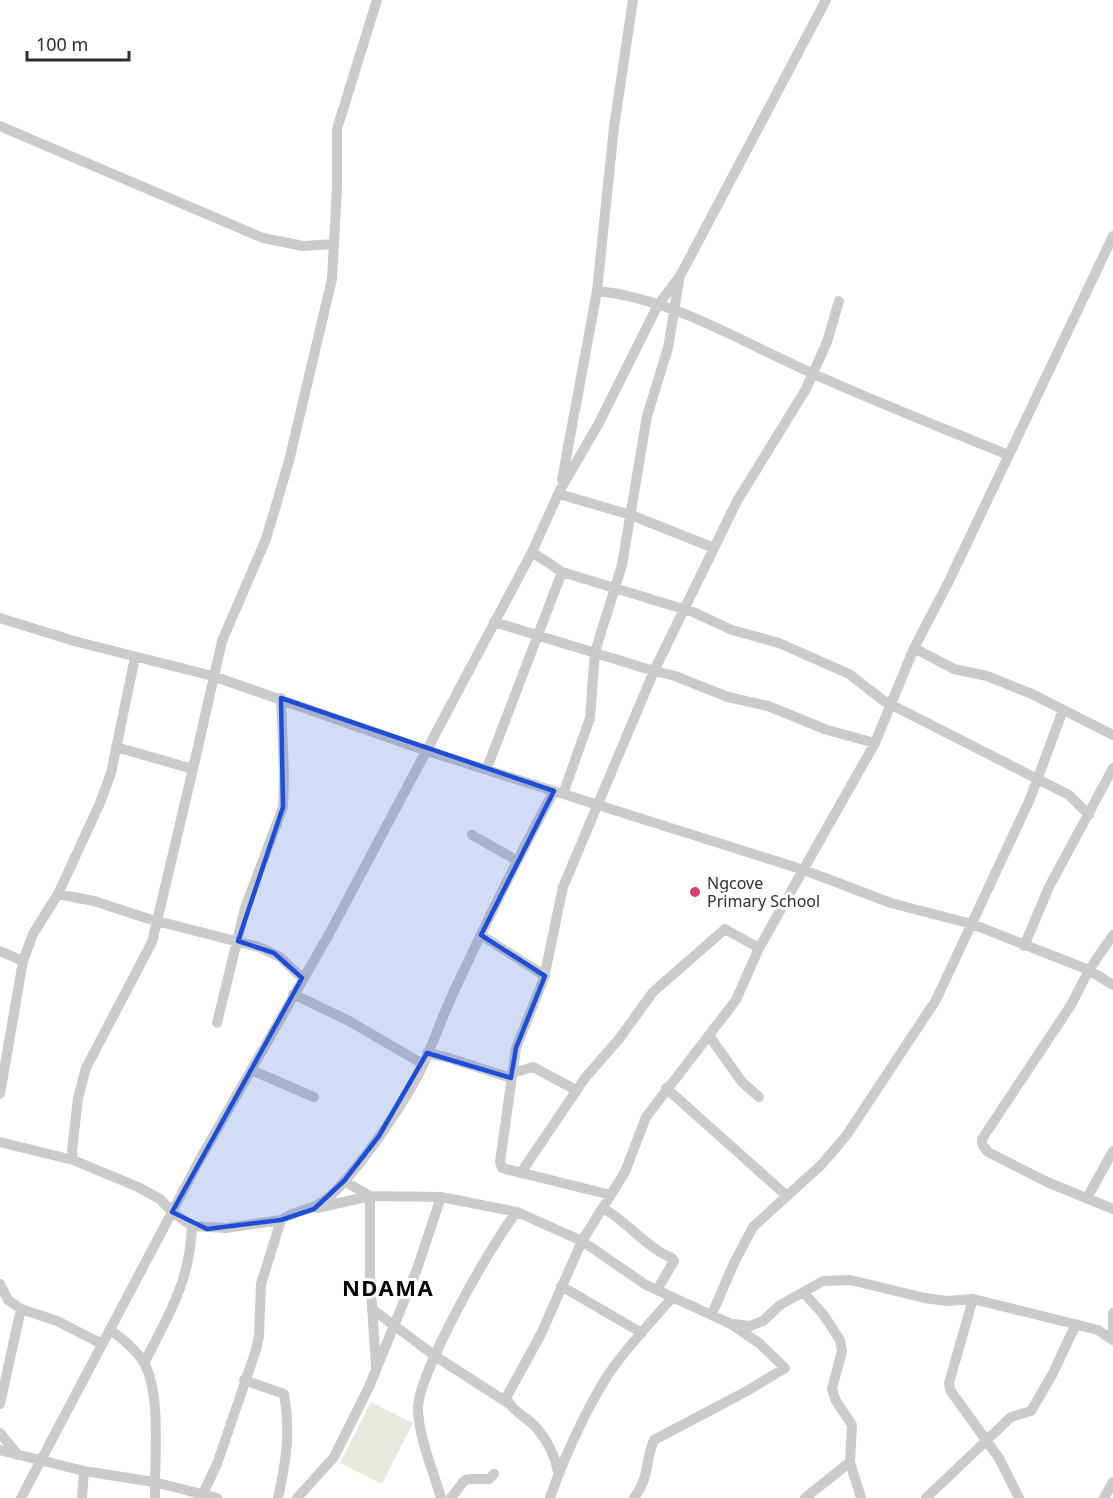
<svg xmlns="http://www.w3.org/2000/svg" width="1113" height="1498" viewBox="0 0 1113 1498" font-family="'Noto Sans',sans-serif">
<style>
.green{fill:#e7eade}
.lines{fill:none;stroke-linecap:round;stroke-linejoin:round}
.minor{stroke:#cbcbcb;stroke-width:10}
.marked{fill:#1d4ed8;fill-opacity:0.2;stroke:#1d4ed8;stroke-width:4.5;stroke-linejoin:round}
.poi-dot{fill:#d54169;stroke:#fff;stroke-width:2}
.labels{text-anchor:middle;stroke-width:6;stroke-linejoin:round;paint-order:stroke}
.poi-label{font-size:16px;fill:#2e2e2e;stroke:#fff;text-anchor:start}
.district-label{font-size:22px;font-weight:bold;letter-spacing:1.5px;fill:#000;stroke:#fff}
</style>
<rect width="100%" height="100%" fill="#fff"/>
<!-- green -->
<path class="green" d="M371,1402L413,1423L382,1484L340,1463Z"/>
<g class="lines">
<!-- minor -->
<path class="minor" d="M0,126L263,238L303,246L334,244
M597,291C675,299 743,343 814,374C878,403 943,428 1008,455
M562,480L597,291L614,127L633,0
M559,494L631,515L714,548
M532,552L562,572L693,612L732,630L779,643L849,674L884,701L1069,795L1089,815
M0,618L74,641L213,676L424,750L804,870L891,903L972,924L1089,970L1113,985
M494,622L654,671L675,676L728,697L768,706L827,730L875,743
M914,648L954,669L987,676L1032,694L1113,735
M487,768L562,572
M193,769L222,641L266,539L289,461L332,279L337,188V129L377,0
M563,794L590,718L595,652L622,565L647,416L668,348L679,281
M472,835L516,860
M58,894L94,901L149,919L259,947L280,957L302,978
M481,935L545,976
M1113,935L1089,970L1071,1005L982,1139V1144L988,1152L1047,1182L1113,1209
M1024,946L1049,887L1113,768
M0,951L23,961
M293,994L349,1021L423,1064
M217,1023L245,908L283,807L284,775L281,698
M710,1037L742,1082L759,1097
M427,1053L449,1058L511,1078
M251,1070L314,1097
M512,1073L533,1067L576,1090
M666,1088L787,1196
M0,1094L23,961L33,934L58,894L100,803L111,773L135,657
M0,1142L73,1160L138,1187L160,1199L172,1212L192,1226L226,1228L281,1220
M73,1160L72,1151L78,1098L86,1068L152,942L193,769L116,747
M522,1171L585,1078L619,1039L653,992L725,929L759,948
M344,1181L370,1196L441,1197L517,1212L582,1241L646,1285L731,1324L759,1343L785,1368L747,1391L654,1440C644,1463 651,1475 634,1498
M611,1195L502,1168L500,1162L516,1048L544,978L563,887L654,671L737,501L806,389L827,342L839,301
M1087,1198L1113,1151
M317,1208L370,1196V1274L376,1367
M603,1208C628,1222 645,1247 672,1258L674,1261L657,1290
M0,1284L8,1300L21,1309L57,1321L102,1344
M561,1286L642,1333
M804,1293L823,1314L840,1340L842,1351L832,1389L836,1401L852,1425L850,1462L861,1498
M973,1299L949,1383L950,1390L999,1458L1019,1498
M372,1309L435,1356L508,1403
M1113,1313V1334
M712,1314L734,1263L753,1227L821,1165L846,1136L936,1000L1030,799L1063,710
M734,1324L750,1326L763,1321L780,1305L823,1281L850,1280L925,1298L947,1301L973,1299L1098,1330L1113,1340
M111,1330C123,1340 136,1349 144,1363C162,1395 154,1461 155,1498
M144,1363C169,1315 190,1281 192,1226
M244,1380L284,1394C291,1431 286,1462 278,1498
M0,1404L21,1309
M0,1433L18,1455
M0,1450L84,1471L154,1482L217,1498
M558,1472C555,1454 547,1440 535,1426C526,1417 507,1408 507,1396L541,1334L582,1241L625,1172L646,1117L736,1000L759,948L875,743L914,648L948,583L1113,236
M21,1498L199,1161L328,936L532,552L560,490L599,423L658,305L680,276L826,0
M82,1498L84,1471
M201,1498L217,1464L256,1350L259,1336L261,1284L281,1220C298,1208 312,1212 329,1197C358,1171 408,1099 424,1063C435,1038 444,1012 456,987C487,921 519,855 554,791
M297,1498L334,1457L369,1387L417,1269L441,1197
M441,1498C433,1470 419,1438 418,1409C417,1375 493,1240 517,1212
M451,1498C469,1476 458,1479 489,1479L494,1474
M550,1498C563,1459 593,1393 618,1361C635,1339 654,1318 672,1298
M805,1498L850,1462
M926,1498L1011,1417L1031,1411L1052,1375L1076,1324
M1104,1498L1113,1482"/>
</g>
<!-- marked area -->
<path class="marked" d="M281,698L554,791L481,935L545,976L516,1048L511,1078L427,1053L379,1136L344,1181L314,1209L281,1220L207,1229L172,1212L302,978L274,953L238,941L283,807Z"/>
<!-- markers -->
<circle class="poi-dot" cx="695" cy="892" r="6"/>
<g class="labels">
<!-- poi labels -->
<g class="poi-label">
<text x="707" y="889">Ngcove<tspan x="707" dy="18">Primary School</tspan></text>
</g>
<!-- district labels -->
<g class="district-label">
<text x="388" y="1296">NDAMA</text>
</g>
</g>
<!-- scale -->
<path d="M27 51v9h102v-9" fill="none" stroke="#2e2e2e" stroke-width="3"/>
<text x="36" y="51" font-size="18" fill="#2e2e2e" stroke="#ffffff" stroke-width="4.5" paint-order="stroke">100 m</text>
</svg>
